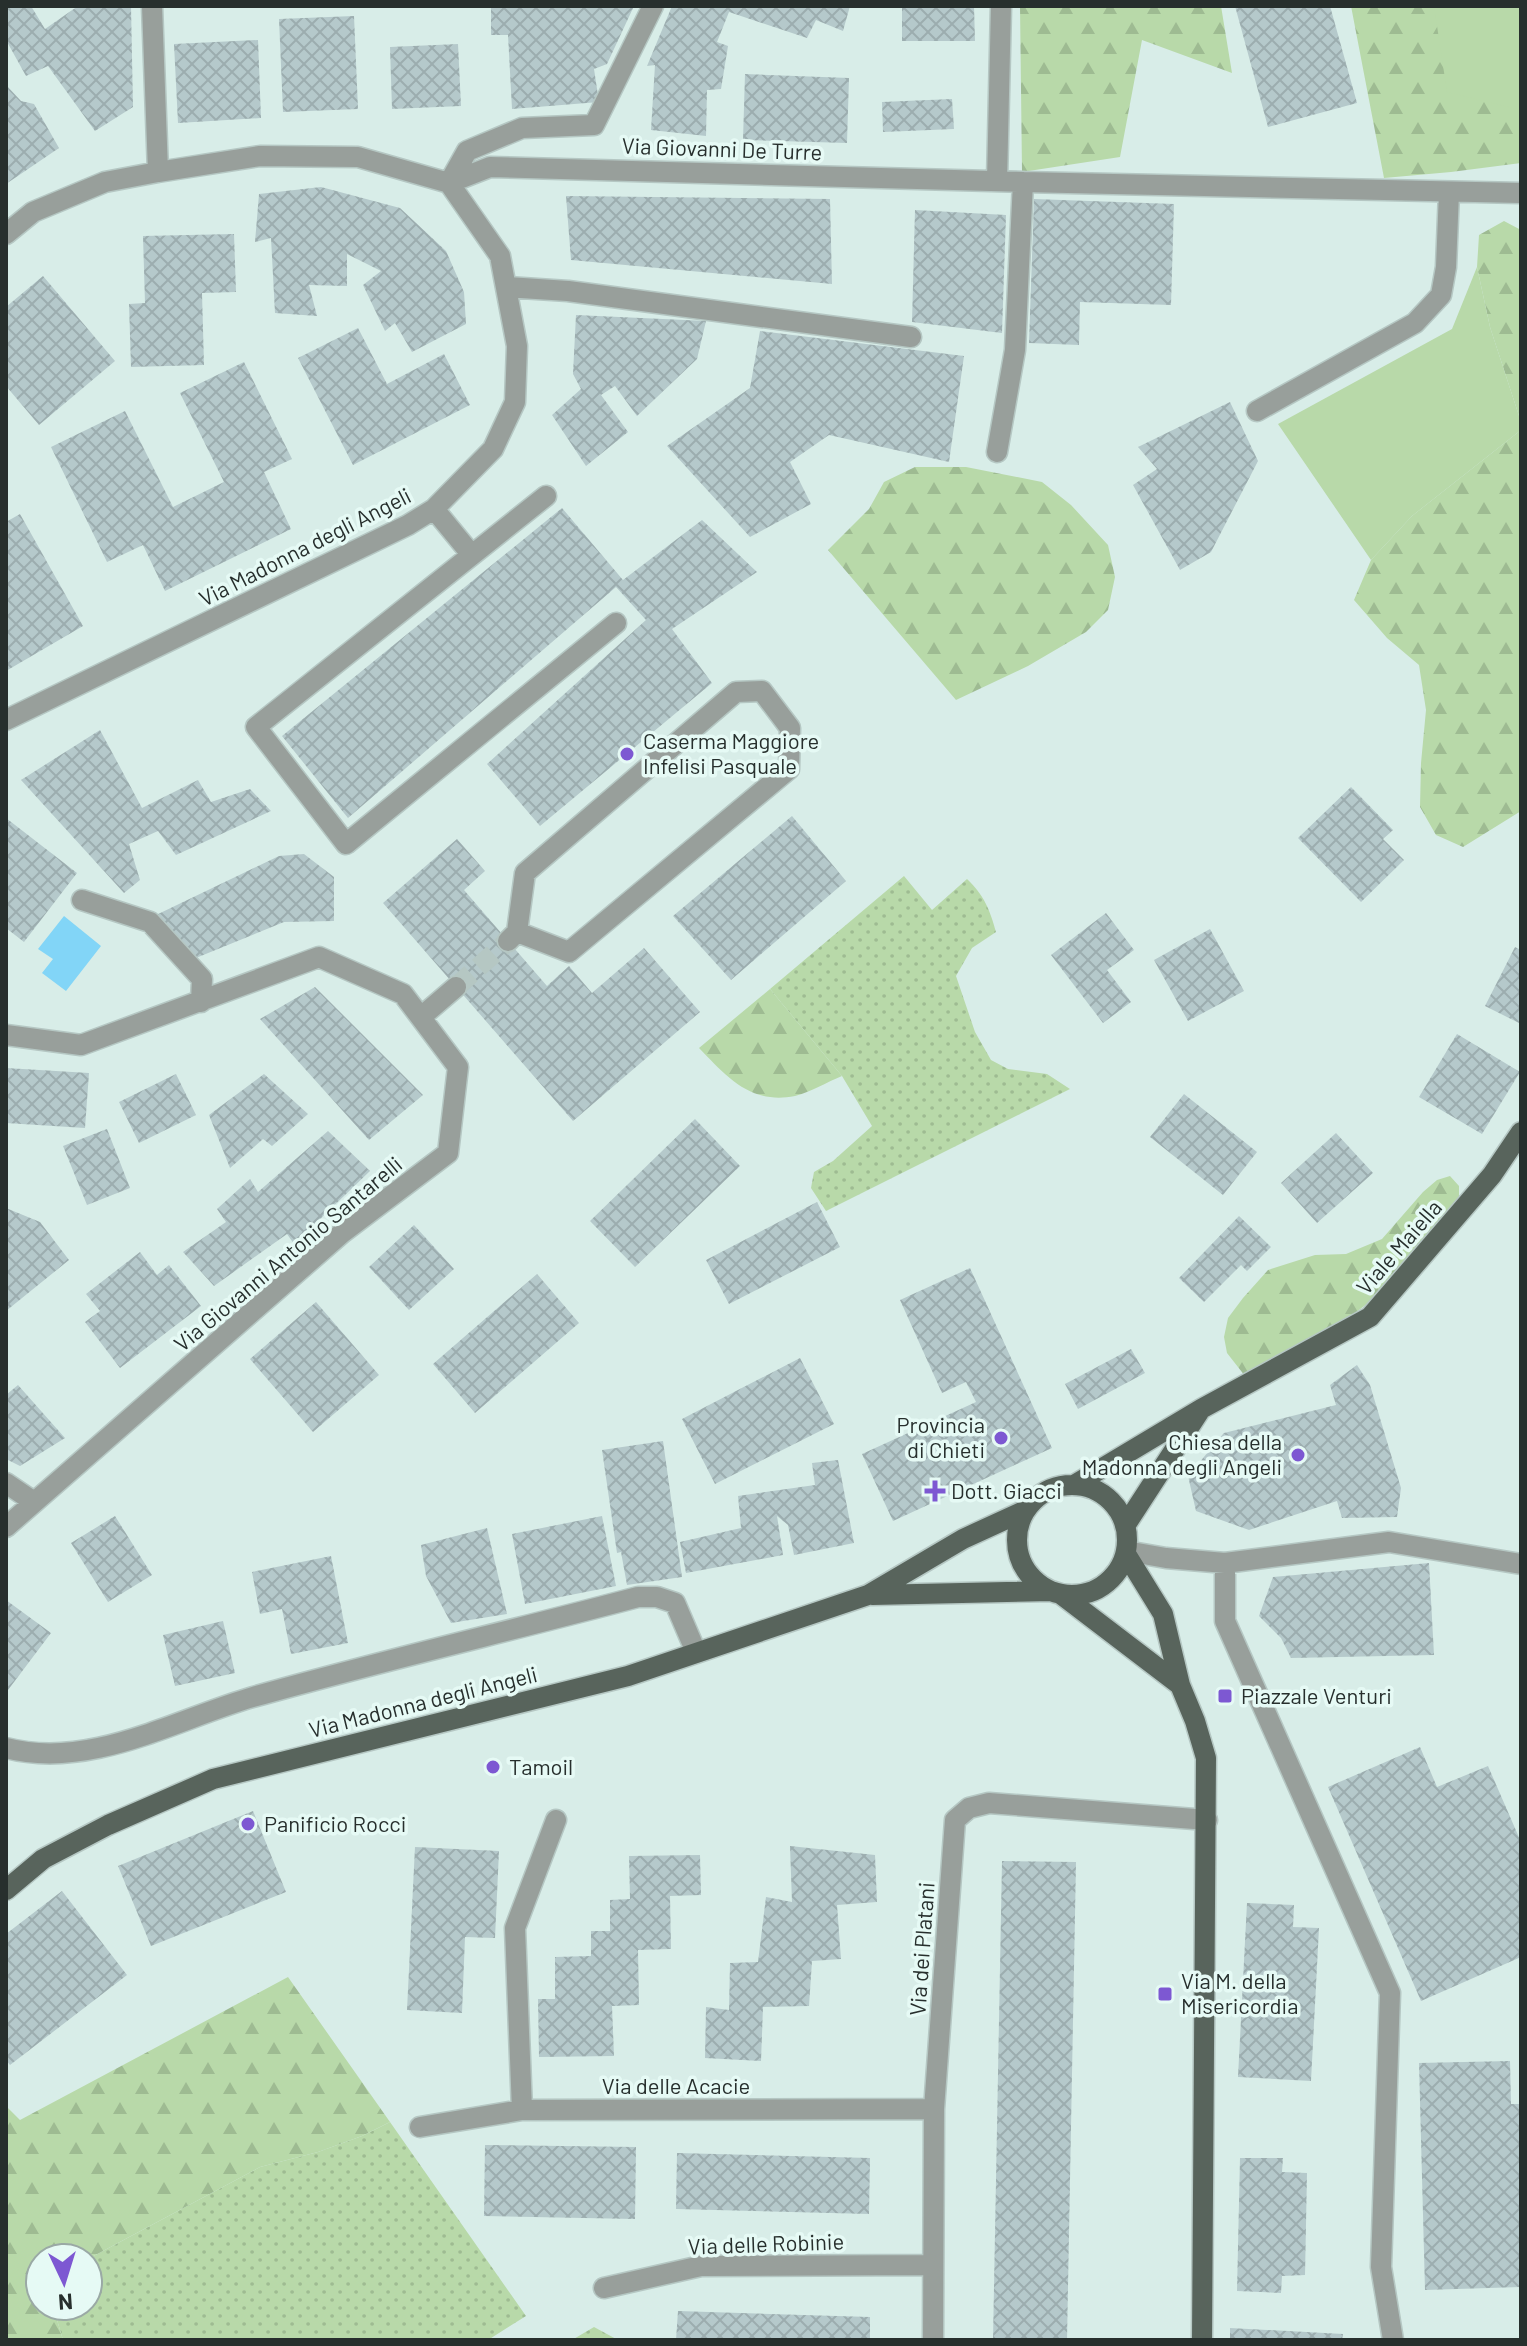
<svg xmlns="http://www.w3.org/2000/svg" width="1527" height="2346" viewBox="0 0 1527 2346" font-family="Barlow,sans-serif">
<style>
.grass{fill:url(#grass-dots)}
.forest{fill:url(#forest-firs)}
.garden{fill:#b8d9a9}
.water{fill:#82d5f7}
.building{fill:url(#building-cross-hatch)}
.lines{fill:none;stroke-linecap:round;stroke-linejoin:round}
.minor-tunnel{stroke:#b5c7c3;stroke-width:20;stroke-dasharray:20 10;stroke-linecap:butt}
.minor-casing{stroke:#b5c7c3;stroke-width:23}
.major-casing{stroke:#b5c7c3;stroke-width:23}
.minor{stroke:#989f9b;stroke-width:20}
.major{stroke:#58645c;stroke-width:20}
.poi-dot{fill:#7d58d2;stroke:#e6faf5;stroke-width:3}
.labels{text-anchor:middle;stroke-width:7;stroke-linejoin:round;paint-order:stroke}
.street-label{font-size:22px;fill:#272f2d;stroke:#e6faf5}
.poi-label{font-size:22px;fill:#272f2d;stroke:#e6faf5;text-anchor:start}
</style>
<defs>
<pattern id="grass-dots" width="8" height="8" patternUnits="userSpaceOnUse" patternTransform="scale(2)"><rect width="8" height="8" fill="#b8d9a9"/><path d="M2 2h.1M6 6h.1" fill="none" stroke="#9ebb92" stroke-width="1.8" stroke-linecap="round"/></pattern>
<pattern id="forest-firs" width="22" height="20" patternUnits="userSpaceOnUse" patternTransform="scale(2)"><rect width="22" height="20" fill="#b8d9a9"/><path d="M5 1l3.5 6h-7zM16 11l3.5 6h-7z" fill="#9ebb92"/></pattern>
<pattern id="building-cross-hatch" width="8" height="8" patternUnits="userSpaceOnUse" patternTransform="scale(2)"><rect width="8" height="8" fill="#b5c9cb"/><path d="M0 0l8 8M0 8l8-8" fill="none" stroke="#9cadaf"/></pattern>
</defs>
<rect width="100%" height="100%" fill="#d8ede8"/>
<!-- grass -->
<path class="grass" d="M904,876L932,910L967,879C984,895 990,910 996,932L972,948L956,976L975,1032L991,1060L1008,1069L1047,1074L1070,1089L826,1211L811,1188L814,1172L833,1161L872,1126L842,1076L770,989Z
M390,2122L526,2316L488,2340H63L55,2313V2306H88V2259L260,2167L318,2152L362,2136Z
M594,2327L618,2340H572Z"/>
<!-- forest -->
<path class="forest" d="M1020,6H1221L1232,73L1142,40L1120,157L1022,172Z
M1351,6H1521V163L1451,172L1384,178Z
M1504,221L1521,230V422L1490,327L1477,267L1479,235Z
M1521,430V811L1463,847L1436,835L1420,807L1421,763L1426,710L1419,665L1387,638L1354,600L1371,560L1412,516Z
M915,467H966L1042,482L1071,505L1108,545L1115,577L1108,610L1086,632L1028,666L956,700L828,550L869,509L884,482Z
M770,989L842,1076C827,1082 811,1092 795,1096C751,1105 727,1077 699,1048Z
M1450,1176L1459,1186V1200L1372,1300L1342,1323L1245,1376L1227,1353L1224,1337L1228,1318L1243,1298L1268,1270L1315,1255L1346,1254L1382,1239L1423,1192L1437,1180Z
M288,1977L390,2122L362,2136L318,2152L260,2167L88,2259L40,2258V2306H55V2313L63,2340H6V2106L20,2120Z"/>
<!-- garden -->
<path class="garden" d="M1434,6H1521V110L1447,92Z
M1477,267L1490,327L1521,422V430L1412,516L1371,560L1278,424L1452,329Z"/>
<!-- water -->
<path class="water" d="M64,916L101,946L66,991L42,973L53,959L38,949Z"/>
<!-- building -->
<path class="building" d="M6,6H31L45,29L78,6H131L133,107L95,131L48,66L26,76L6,40Z
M491,6H634L607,64L594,69L599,102L512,109L508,35H491Z
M672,6H850L843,31L816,20L807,38L729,12L717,42L728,46L721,89L707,90L706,136L651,130L655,65L647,66Z
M902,6H974L975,41H902Z
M1235,6H1330L1357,103L1268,127Z
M354,16L358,109L283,112L279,19Z
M258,40L261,118L178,123L174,44Z
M458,44L461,106L392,109L390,47Z
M745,74L849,78L847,143L743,140Z
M6,85L21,101L34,104L59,148L6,184Z
M952,99L954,129L883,132L882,102Z
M321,187L400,208L446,251L464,292L466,324L412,352L395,323L385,331L363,285L381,271L347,254V286L309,285L317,316L275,313L271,238L255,242L259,194Z
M566,196L830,199L832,284L571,260Z
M1034,199L1174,204L1171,305L1080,302L1079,345L1029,343Z
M915,210L1006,215L1002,333L912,322Z
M234,234L236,292L202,293L204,365L131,367L129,304L145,303L143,236Z
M43,276L115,361L39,425L6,386V307Z
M576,315L706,321L697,359L637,416L615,386L601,395L628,432L586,466L552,415L581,389L573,374Z
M358,328L387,384L444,354L470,405L353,465L298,358Z
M760,331L964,356L949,462L829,435L790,462L811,504L750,537L667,446L750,388Z
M244,362L292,459L264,472L291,529L165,591L143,545L107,562L51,447L125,411L173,507L224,482L180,393Z
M1230,402L1258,461L1211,552L1180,570L1133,485L1157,469L1138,447Z
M562,508L623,580L702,520L757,572L672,629L712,683L540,826L487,764L646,620L616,587L348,818L282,736Z
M20,514L83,626L6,671V522Z
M100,730L142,808L198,780L211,802L250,789L271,811L176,855L158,831L129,844L140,880L124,893L21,780Z
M1351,787L1393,830L1383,839L1404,860L1361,902L1298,838Z
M792,816L846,881L731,980L673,916Z
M6,818L77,873L24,942L6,928Z
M457,839L485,871L464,890L547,986L569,966L592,993L644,948L700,1012L573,1121L383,903Z
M304,854L334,877V921L284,922L191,960L154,916L279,856Z
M1106,913L1134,950L1107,970L1131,1002L1103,1023L1051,955Z
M1210,929L1244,991L1188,1021L1154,960Z
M1515,947L1521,950V1024L1485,1006Z
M315,987L423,1095L369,1140L260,1019Z
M1457,1034L1520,1072L1482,1134L1419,1097Z
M6,1068L89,1073L85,1128L6,1123Z
M176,1074L196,1115L139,1143L119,1102Z
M264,1074L308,1114L272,1146L263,1139L230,1168L209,1115Z
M1184,1094L1257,1152L1223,1195L1150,1137Z
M695,1119L740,1166L635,1267L590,1221Z
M107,1129L130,1188L87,1205L63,1146Z
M328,1131L370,1171L294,1244L287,1234L214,1286L183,1252L226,1222L217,1209L250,1179L258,1192Z
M1336,1133L1373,1173L1317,1223L1281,1183Z
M817,1202L840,1247L729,1304L706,1260Z
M6,1208L40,1222L69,1260L6,1311Z
M1239,1216L1271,1247L1247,1271L1241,1265L1204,1302L1179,1278Z
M414,1225L454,1269L409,1310L369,1267Z
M140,1252L157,1275L169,1265L201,1306L120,1368L85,1322L100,1311L86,1294Z
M970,1268L1052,1448L893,1521L862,1454L976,1402L966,1382L942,1393L900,1300Z
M537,1274L579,1323L475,1413L433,1364Z
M316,1302L379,1375L313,1432L250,1359Z
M1131,1349L1145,1373L1078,1409L1065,1384Z
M800,1358L834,1424L715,1484L682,1419Z
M1357,1365L1370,1385L1401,1488L1397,1517L1342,1518L1337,1501L1249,1530L1196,1511L1188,1476L1224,1433L1336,1405L1330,1385Z
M18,1385L65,1438L20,1466L6,1459V1395Z
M663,1441L682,1577L627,1585L621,1552L617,1553L602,1450Z
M838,1460L854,1543L794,1555L788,1525L777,1516L783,1555L686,1573L680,1542L741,1528L738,1496L815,1485L812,1463Z
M115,1516L152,1575L108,1602L71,1543Z
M602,1516L616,1586L525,1604L512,1534Z
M487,1528L507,1614L451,1623L426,1576L421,1545Z
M331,1556L348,1643L291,1654L282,1609L260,1614L252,1572Z
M1429,1563L1434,1655L1291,1658L1281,1638L1259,1616L1273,1577Z
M6,1600L51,1633L8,1690L6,1689Z
M223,1621L235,1673L175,1686L163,1635Z
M1420,1747L1437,1787L1488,1766L1521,1842V1957L1421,2001L1328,1787Z
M253,1811L286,1892L151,1946L118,1866Z
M790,1846L875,1855L877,1902L837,1905L841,1959L812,1961L809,2006L763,2007L761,2061L705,2058L706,2007L729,2010L730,1963L758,1962L766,1897L792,1902Z
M415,1847L499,1851L495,1938L465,1937L462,2013L407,2010Z
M700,1855L701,1895L670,1896L671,1949L638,1950L639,2005L612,2006L614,2056L539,2057L538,1999H555V1957L591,1956V1931H610V1900L630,1899L629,1856Z
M1002,1861L1076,1862L1067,2340H993Z
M62,1891L127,1975L10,2065L6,2060V1934Z
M1247,1903L1294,1905L1293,1927L1319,1928L1311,2081L1238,2077Z
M1510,2061L1511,2104H1521V2287L1425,2290L1419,2063Z
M485,2145L636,2147L635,2219L484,2216Z
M677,2153L870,2158L869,2214L676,2209Z
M1240,2158H1283L1282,2172L1307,2173L1305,2275L1282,2276L1281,2293L1237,2291Z
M678,2311L870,2317V2340H676Z
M1230,2328L1343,2334L1342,2340H1230Z"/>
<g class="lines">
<!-- minor-tunnel -->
<path class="minor-tunnel" d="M456,987L508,941"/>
<!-- minor casing -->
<g class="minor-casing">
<path id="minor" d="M152,6L158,172
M997,181L1001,6
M449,183L490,167L1023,182L1521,193
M449,183L467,151L522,128L594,125L653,6
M6,234L33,212L105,182L158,172L260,156L358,157L449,183L500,256L517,346L515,402L493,449L434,509L408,525L6,720
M506,287L568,291L911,337
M1257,411L1415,323L1441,295L1446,267L1449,192
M997,452L1015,350L1023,182
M546,496L256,727L346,844L616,623
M434,509L471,554
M82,900L150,922L202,979L201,1002
M508,941L517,932L525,873L736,692L762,691L790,728L789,769L569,952L517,932
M421,1017L456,987
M6,1035L81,1045L319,957L403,994L458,1067L448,1153L342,1233L6,1527
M6,1483L34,1502
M1126,1551L1166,1558L1225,1563L1389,1542L1521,1564
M1225,1563V1621L1390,1993L1381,2267L1393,2340
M6,1748C90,1770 174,1720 253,1697C381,1661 510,1631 638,1597H657L675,1603L696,1652
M522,2110L515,1928L556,1820
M420,2127L522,2110L934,2109
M604,2288L701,2266L932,2265
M933,2340L934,2109L955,1820L969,1808L989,1803L1207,1820"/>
</g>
<!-- major casing -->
<g class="major-casing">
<path id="major" d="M1074,1485L1201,1409L1370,1317L1492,1175L1521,1132
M1017 1540a55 55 0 1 1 110 0a55 55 0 1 1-110 0Z
M1125,1526L1199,1412
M1126,1554L1163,1614L1180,1685L1195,1721L1206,1758L1202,2340
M872,1595L1051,1591
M1062,1595L1180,1685
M6,1890L43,1859L108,1825L213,1779L628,1676L868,1595L963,1539L1026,1510"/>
</g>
<!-- minor -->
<use href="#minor" class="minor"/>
<!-- major -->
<use href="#major" class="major"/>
</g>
<!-- markers -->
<g class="poi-dot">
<circle cx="627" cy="754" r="8"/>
<circle cx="1001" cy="1438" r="8"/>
<circle cx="1298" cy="1455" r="8"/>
<path d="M931 1479h8v8h8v8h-8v8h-8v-8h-8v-8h8z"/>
<rect x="1217" y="1688" width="16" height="16" rx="4"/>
<circle cx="493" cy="1767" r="8"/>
<circle cx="248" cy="1824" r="8"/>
<rect x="1157" y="1986" width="16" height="16" rx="4"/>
</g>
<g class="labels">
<!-- street labels -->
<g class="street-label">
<text transform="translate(722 149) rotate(2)" y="8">Via Giovanni De Turre</text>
<text transform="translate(305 547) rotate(-27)" y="8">Via Madonna degli Angeli</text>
<text transform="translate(1399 1247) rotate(-49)" y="8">Viale Maiella</text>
<text transform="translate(288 1254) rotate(-40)" y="8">Via Giovanni Antonio Santarelli</text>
<text transform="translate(423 1702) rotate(-14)" y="8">Via Madonna degli Angeli</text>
<text transform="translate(922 1949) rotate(-86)" y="8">Via dei Platani</text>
<text x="676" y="2094">Via delle Acacie</text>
<text transform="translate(766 2244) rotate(-2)" y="8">Via delle Robinie</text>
</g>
<!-- poi labels -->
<g class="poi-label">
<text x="643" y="749">Caserma Maggiore<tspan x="643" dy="25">Infelisi Pasquale</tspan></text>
<text x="985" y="1433" text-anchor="end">Provincia<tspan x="985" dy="25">di Chieti</tspan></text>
<text x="1282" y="1450" text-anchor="end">Chiesa della<tspan x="1282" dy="25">Madonna degli Angeli</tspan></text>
<text x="951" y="1499">Dott. Giacci</text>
<text x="1241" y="1704">Piazzale Venturi</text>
<text x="509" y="1775">Tamoil</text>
<text x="264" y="1832">Panificio Rocci</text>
<text x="1181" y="1989">Via M. della<tspan x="1181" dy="25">Misericordia</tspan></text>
</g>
</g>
<!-- border -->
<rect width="1527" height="2346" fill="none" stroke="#272f2d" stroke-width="16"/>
<!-- north arrow -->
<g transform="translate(64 2282) rotate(176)"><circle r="38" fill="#e6faf5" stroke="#9aa9a5" stroke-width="2"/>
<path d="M0-6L14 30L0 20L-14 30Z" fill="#7d58d2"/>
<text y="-12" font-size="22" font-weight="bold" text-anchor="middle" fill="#272f2d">N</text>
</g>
</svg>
